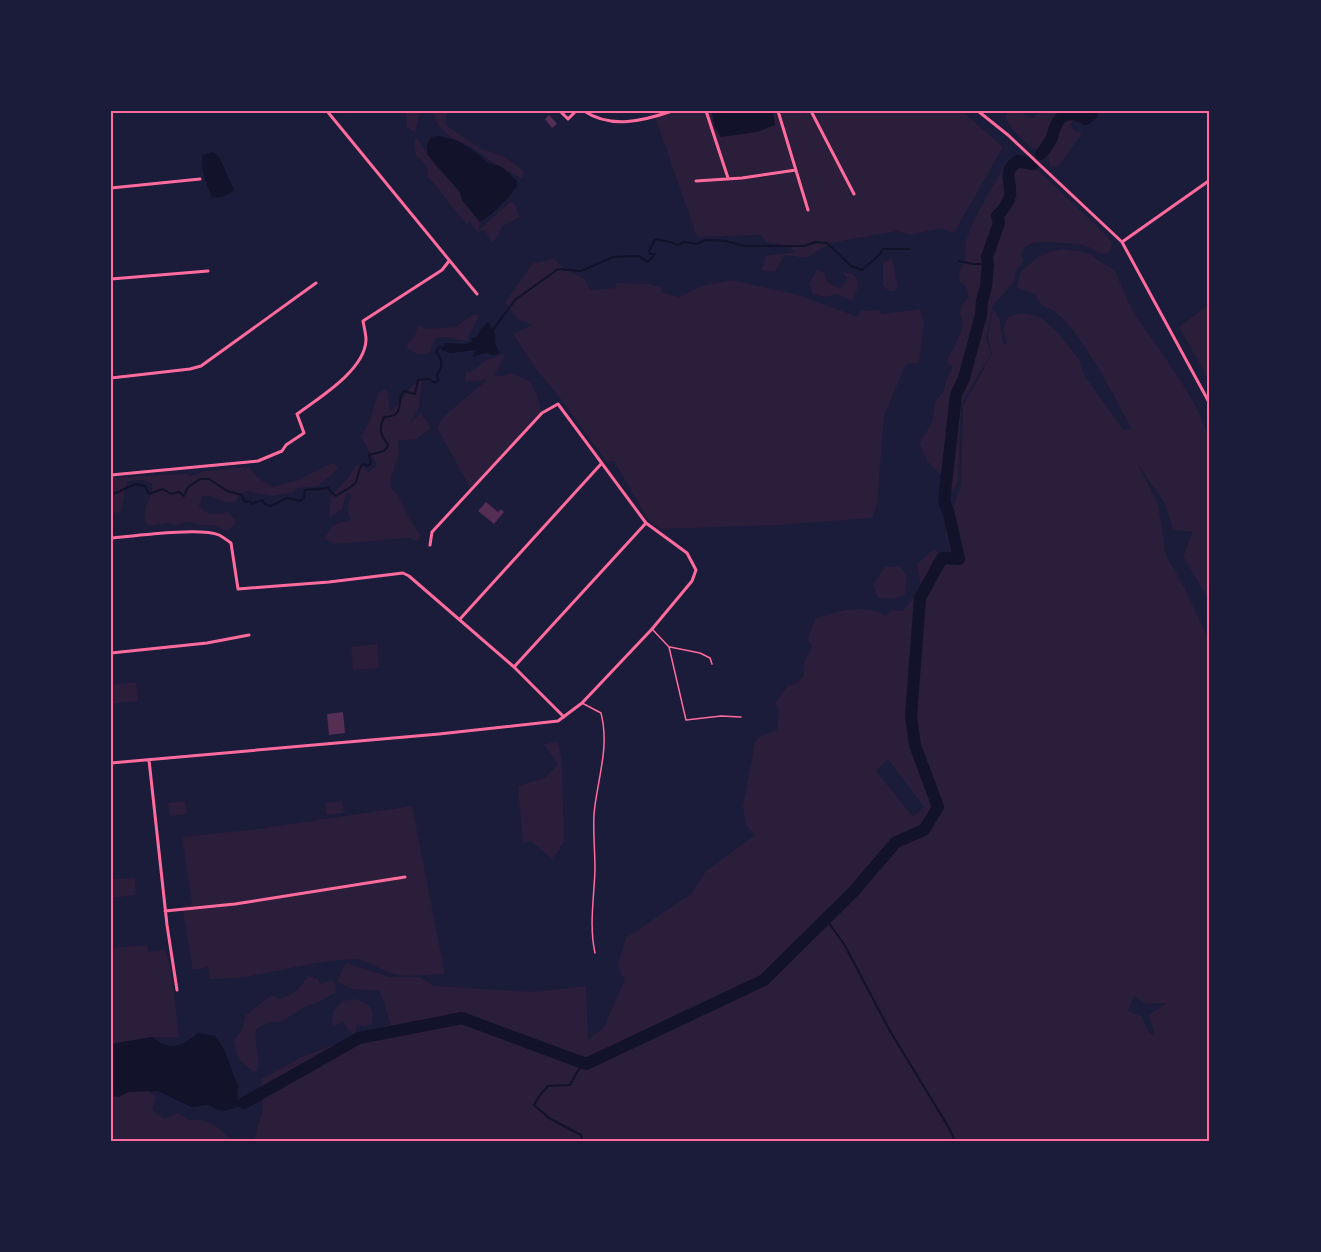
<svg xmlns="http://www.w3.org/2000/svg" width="1321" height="1252" viewBox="0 0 1321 1252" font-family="Overpass,sans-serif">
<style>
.green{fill:#2a1e3b;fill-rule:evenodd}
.water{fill:#12122b}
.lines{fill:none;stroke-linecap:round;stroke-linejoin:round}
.stream{stroke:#12122b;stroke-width:2}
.river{stroke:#12122b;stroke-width:12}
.building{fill:#542f53}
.service{stroke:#ff6b9d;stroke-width:1.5}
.minor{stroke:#ff6b9d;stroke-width:3}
.neatline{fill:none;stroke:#ff6b9d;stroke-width:2}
</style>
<rect width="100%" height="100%" fill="#1b1b3a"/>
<!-- green -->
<path class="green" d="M406,111H420L415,133L407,127Z
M433,111H446V125L481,149L505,157L524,171L522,179L489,160L472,147L450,137L438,125Z
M653,111H962L1003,147L954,233L941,228L910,235L897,231L830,243L807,258L785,255L775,272L761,270L766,256L795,252L789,246L766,242L761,235L697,237Z
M1008,111H1022L1025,116L1033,118L1039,111H1095C1087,117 1077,117 1070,124L1075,131L1082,133L1058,167L1050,166L1047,150C1042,150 1036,150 1031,147C1024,142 1007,124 1005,117Z
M416,137L435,165L460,192L462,200L480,222L478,231L510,202L515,204L520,217L502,226L498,236L492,243L485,230L478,232L470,221L467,224C452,209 442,191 427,176L428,169L420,158L416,156L414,143Z
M1005,163L1017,168L1034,169L1040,172L1106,235L1112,242C1112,250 1110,252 1103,254C1096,252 1092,248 1086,246C1081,244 1038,241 1033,243C1027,244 1023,249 1021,255L1024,261L1016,270L1014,282L993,305L986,339L991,354L961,404L958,481L953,492L947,493L944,488L942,476L928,462L920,445L921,440L931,425L936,401L944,390L947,378L953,367L947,363L948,357L954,348L963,325L960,313L961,307L969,296L965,285L960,282C957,272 962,269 965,260C966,254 964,248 966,242C974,213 993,189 1005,163Z
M1062,249L1089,253L1102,263L1114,269C1121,284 1127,301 1136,316C1162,355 1196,395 1210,441V602L1183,556L1193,532L1173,530L1165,504L1137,463L1158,504L1166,555L1184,587L1210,642V1141H111V1096L119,1097L128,1092L149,1091L156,1097L152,1110L164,1119L178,1113L187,1120C207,1117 219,1127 232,1141L254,1139L263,1109L261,1079L304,1056L391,1024L380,991L353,989L337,982L346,963L389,977H420L434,986L534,992L586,986L588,1040L604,1027L625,979L621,974L618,964L626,938L691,894L706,871L755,835L746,825L743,806L755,741L763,735L777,730L779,711L775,703L788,685H794L804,676V664L812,646L807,640L815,619C836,611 866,603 886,616L890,610L903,611L921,588L917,564L933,550L951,555L945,533L961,484L963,406L992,354L988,338L993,308L1000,320L1003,345L1007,343L1003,329L1008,317L1021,313L1041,317L1060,335L1079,360L1085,377L1124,430H1132C1119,405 1071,308 1042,306L1035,294L1017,288L1020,273C1036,258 1040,253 1062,249ZM888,759L924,807L913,817L876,771ZM1134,996L1146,1004L1166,1003L1149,1015L1155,1036L1150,1034L1141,1016L1128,1011Z
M892,258L898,287L894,291H889L883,286V263Z
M554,259L566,270L585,279L590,290L616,288V283L648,284L662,287L661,292L678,297L702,286L731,280L798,295L858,317L860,311L879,310L882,314L920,309L924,323L919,363L906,364L884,416L877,505L872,518L779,525L660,529L649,521L614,461L607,462L557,394L535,368L513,334L534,325L518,320L505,302L533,263Z
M817,270L824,273L828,283L841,289L847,278L843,272L853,274L858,280L857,290L852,301L836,294L826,297L813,294L809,284Z
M1210,304V382L1179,327Z
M472,315H479C476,325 470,330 467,341C454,340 450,335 436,338L430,352L418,355L406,347L415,335L418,325L427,329L456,327Z
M506,353L494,376H502L511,373L530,381L538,398L542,414L471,489L437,428L443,417L487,380L466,381L465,372C479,371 476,365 487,360C494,357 497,358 506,353Z
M422,379L419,407L410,423L421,413L431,428L417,439L398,441L399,454L392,474L390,486L399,497L410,520L420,535L419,541L408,538L335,544L324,539L333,525L351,520L347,509L351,495L347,493L342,509L330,517V497L348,478L355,466L363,464L368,473L377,465L361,437L370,420L378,393L387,388L390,411C407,400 404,388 422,379Z
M330,464H335L338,469L318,486L297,488L294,492L273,496L246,491L241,493L235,502C223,505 214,494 202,496L199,505C205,517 217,514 228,512L235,519V524L227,531L213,525H202L186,522L176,525L166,523L150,526C135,515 155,498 152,484C145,479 135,479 127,482L122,509L119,513L111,512V478L187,474L193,476L203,471L249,467L256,476L272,487L298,480Z
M900,566L907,575L905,595L893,599L878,598L873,585L885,567Z
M377,644L379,668L353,670L351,647Z
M136,682L138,701L111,704V685Z
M558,742L562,763L564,842L552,859L531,841L523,843L518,786L545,778L558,764L544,744Z
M185,801L187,814L170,816L168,803Z
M342,801L344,813L326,815L325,803Z
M412,806L445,974C429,974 409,978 394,974C383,971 364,959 356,959C306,960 259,980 210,979L208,967L193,970L182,906L192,904L182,837L258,829Z
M135,878L136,895L111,898V879Z
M147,945L148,952L165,950L171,969L179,1037H152L111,1044V948Z
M308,976L318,979L320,984L330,981L335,982L336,992L317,1003L306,1006L283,1021L267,1023L257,1028C252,1043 262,1057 257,1071H252L239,1059L233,1042L243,1028L245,1016L266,999L271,996L281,999L297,991Z
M355,999C371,1006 373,1005 373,1023L365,1027L357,1024L355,1034L349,1031L343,1021L332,1027L333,1012L342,1001Z"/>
<!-- water -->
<path class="water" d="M712,111H773L775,125L757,132L721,137L714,126Z
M439,136L458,141L478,154L488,163L502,167L517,181V187C506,200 495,213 480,222L462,200L460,192L427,154V144L431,137Z
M213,152L219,157L234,190C228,195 220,199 212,197C207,186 199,166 203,155Z
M488,322L495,334V343L500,353L493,355C484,351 481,355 472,357L476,350L451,353L441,350L446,343L465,344L472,341L471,338L477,337L481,329Z
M198,1033L215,1036L224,1049L229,1062L238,1087L237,1100L244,1103L243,1105C230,1109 222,1115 209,1105L191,1107L158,1091L128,1092L119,1097L111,1096V1044L152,1037C172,1052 180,1047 198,1033Z"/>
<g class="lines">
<!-- stream -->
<path class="stream" d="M959,261L973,264H988
M492,331L515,300L558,269L581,271L613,257L639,256L648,262L655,254H650L649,251L655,239L670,242L678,245L684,242L697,244L705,240L726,241L744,246H804L816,242L827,243L851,266L862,270C870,262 879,258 883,249H910
M111,495L136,484L145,486L149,494L163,489L171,494L179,492L184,496L188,487L200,479H209L227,491L242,495L245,502L250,501L252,504L262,500L264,504L271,506L287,498L300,501L304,498L305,490C314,488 320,491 328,487L331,492L336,496C341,492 352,488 356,482C359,475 357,471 363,464L368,466L371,463L369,455C377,452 386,454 388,444C380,436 379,428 384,417C406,416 396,403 403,391L415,394L418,380L429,379L435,383L438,380L437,375C443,366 443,360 436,352L439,347L444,348
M826,919L844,944L890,1031L949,1128L955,1141
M582,1141L581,1135L549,1118L534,1105L540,1095L548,1086L570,1085L579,1069L586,1064"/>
<!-- river -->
<path class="river" d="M1041,154C1045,149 1050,143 1052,137C1057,117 1064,108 1086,119L1092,114V111
M244,1103L359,1038L462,1018L586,1064L764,980L854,891L896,842L924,830L938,807L915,745L911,716L920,598L942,558L959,559L949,514L944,501L956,395L964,378L981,315L982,301L986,287L988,264L987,257L999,223L997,216C1003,210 1008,204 1010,196C1012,180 1001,172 1018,161L1033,164"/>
</g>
<!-- building -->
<path class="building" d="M549,115L557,124L552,128L545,119Z
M486,502L498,512L501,509L504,512L494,524L478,511Z
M343,712L345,733L329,735L327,714Z"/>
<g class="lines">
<!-- service -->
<path class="service" d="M653,630L669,647L686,720L721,716L741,717
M670,647L700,653L710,658L712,664
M582,703L601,713C610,748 597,780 594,814C593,833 595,851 595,870C594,898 589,926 595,953"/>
<!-- minor -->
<path class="minor" d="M327,111L477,294
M560,111L568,119L576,111
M584,111C611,129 643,121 672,111
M706,111L728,178
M778,111L808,210
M811,111L854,194
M978,111L1008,135L1122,242L1210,404
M696,181L742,178L796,170
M111,188L200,179
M1122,242L1210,180
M111,279L208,271
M111,378L190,369L201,366L316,283
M111,475L258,461L282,451L286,445L304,433L297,414C319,398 365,370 366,340C366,334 364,327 363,321L442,270L449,261
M111,538C133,536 201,527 219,535C223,537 227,540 231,543L238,589L329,582L403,573L409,576L514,667L564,717
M460,619L601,464
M111,653L207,643L249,635
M514,667L646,523
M149,760L167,925L177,990
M111,763L439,734L558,721L582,703L652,629L692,581L696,570L687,553L646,523L558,404L542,413L432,532L430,545
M165,911L235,904L405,877"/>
</g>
<!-- border -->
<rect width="1321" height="1252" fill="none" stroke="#1b1b3a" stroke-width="225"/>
<rect x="112" y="112" width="1096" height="1028" class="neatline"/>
</svg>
